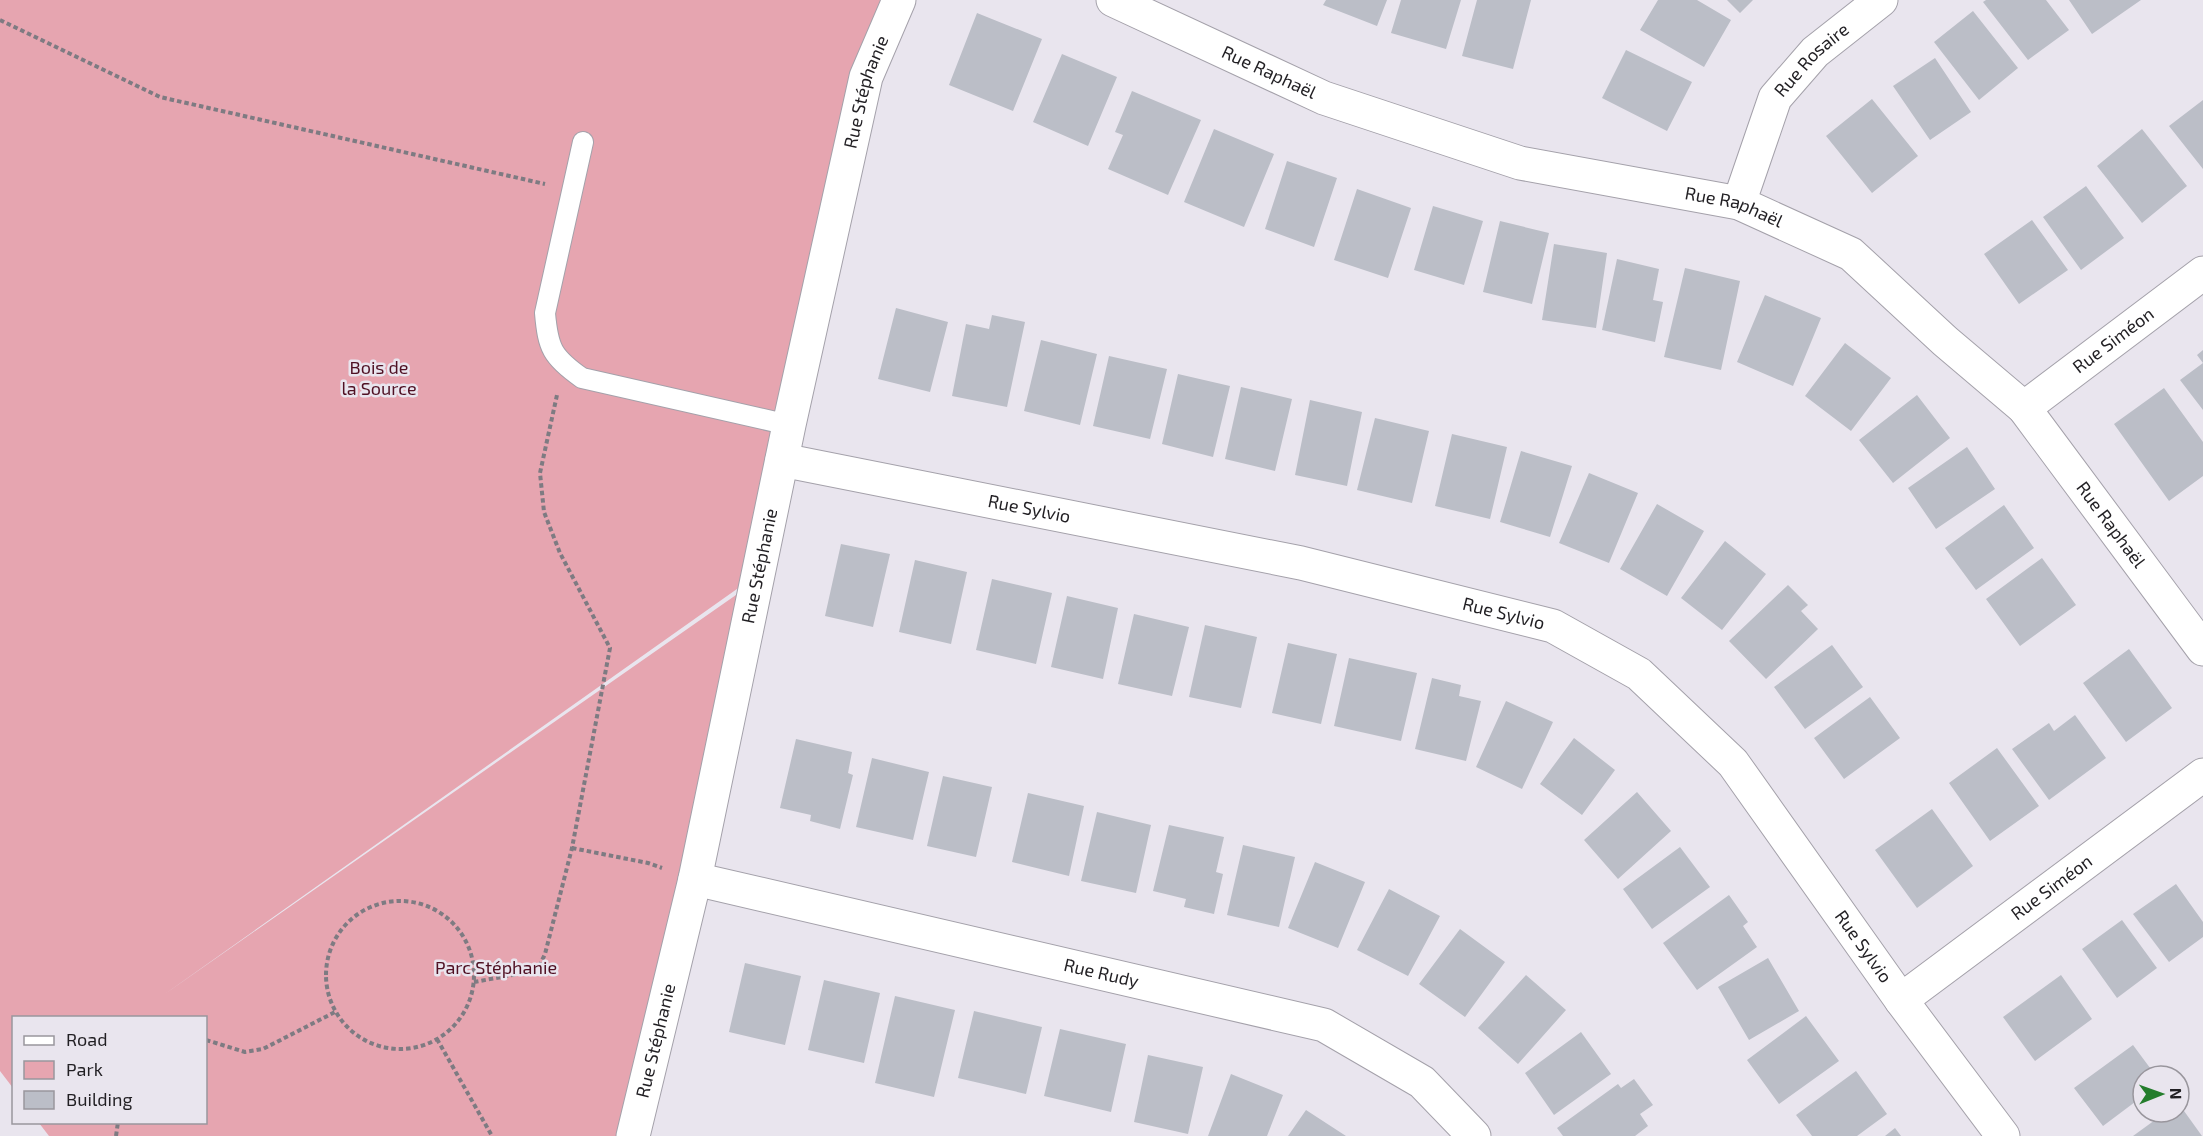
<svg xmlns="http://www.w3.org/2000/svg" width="2203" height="1136" viewBox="0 0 2203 1136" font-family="'Exo 2',sans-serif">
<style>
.green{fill:#e6a5b0}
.building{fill:#bbbec7}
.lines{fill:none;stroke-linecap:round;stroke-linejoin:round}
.service-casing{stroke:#a4a1aa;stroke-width:22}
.minor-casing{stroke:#a4a1aa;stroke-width:35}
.path{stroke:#7e7b82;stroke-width:4;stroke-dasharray:4.5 3;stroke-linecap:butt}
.service{stroke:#fff;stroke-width:20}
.minor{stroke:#fff;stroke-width:33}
.labels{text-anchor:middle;stroke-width:5;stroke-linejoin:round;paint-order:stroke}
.street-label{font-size:18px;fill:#211f23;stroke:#e9e5ee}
.park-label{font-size:18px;fill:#4f1023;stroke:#e9e5ee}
</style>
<rect width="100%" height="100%" fill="#e9e5ee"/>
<!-- green -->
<path class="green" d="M0,0H899L744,584L162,996L756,581L631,1136H49L39,1123L206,1122V1018H14L13,1088L0,1071Z"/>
<!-- building -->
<path class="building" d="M1326,0H1387L1377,26L1323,5Z
M1401,0H1461L1446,49L1391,33Z
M1477,0H1531L1513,69L1462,56Z
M1658,0H1697L1731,20L1704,67L1640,30Z
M1727,0H1753L1740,13Z
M1986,0H2046L2069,30L2028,60L1983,2Z
M2069,0H2141L2092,34Z
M1973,11L2018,68L1979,100L1934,42Z
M977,13L1042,39L1013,111L949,85Z
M1626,50L1692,82L1667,131L1602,98Z
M1062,54L1117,77L1088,146L1033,122Z
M1935,58L1971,112L1930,140L1893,86Z
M1132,91L1201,120L1168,195L1108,169L1123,135L1115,132Z
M1872,99L1918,156L1872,193L1826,136Z
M2203,100V169L2169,126Z
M1214,129L1274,154L1244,227L1184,202Z
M2142,129L2187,186L2142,223L2097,166Z
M1287,161L1337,178L1314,247L1265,229Z
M2086,186L2124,238L2081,270L2043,217Z
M1357,189L1411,208L1388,278L1334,260Z
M1433,206L1483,221L1464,285L1414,270Z
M2032,220L2068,270L2019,304L1984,254Z
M1500,221L1549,233L1532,304L1483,292Z
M1554,244L1607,253L1596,328L1542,320Z
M1617,259L1659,269L1653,300L1663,302L1655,342L1602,330Z
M1685,268L1740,281L1721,370L1664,357Z
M1765,295L1821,318L1793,386L1737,362Z
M896,308L948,322L930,392L878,379Z
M992,315L1025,322L1007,407L952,396L966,324L989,329Z
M1041,340L1097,354L1080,425L1024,411Z
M1845,343L1891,378L1851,431L1805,396Z
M2203,350V410L2180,380L2203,363L2197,355Z
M1109,356L1167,369L1150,439L1093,426Z
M1178,374L1230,386L1213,457L1162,444Z
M1241,387L1292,399L1275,471L1225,459Z
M2164,388L2203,442V476L2169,501L2114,424Z
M1917,395L1950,438L1893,483L1859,440Z
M1310,400L1362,412L1347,486L1295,475Z
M1375,418L1429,431L1412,503L1357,490Z
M1452,434L1507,447L1490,519L1435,506Z
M1967,447L1995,489L1936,529L1908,488Z
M1521,451L1572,466L1550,537L1500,522Z
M1589,473L1638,493L1609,563L1559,543Z
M1657,504L1704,531L1667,596L1620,569Z
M2004,505L2034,548L1976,590L1945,548Z
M1725,541L1766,574L1722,630L1681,598Z
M841,544L890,554L873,627L825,616Z
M2042,558L2076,605L2020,646L1986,599Z
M915,560L967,572L951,644L899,632Z
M992,579L1052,593L1036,664L976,650Z
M1788,585L1808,605L1801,611L1818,629L1766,679L1729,641Z
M1067,596L1118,608L1103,679L1051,667Z
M1134,614L1189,627L1172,696L1118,684Z
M1205,625L1257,637L1241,708L1189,697Z
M1288,643L1337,654L1321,724L1272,713Z
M1832,645L1863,687L1805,729L1774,687Z
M2129,649L2172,708L2126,742L2083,683Z
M1349,658L1417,673L1401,741L1334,726Z
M1432,678L1461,685L1459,696L1481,701L1466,761L1415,749Z
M1870,697L1900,738L1844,779L1814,738Z
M1506,701L1553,722L1522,789L1476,767Z
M2075,715L2106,758L2049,800L2012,749L2049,723L2054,731Z
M1574,738L1615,770L1582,815L1540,784Z
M796,739L852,752L848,773L853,775L840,829L810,821L811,815L780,808Z
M1997,748L2039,806L1990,841L1949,783Z
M872,758L929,772L913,840L856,827Z
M943,776L992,787L976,857L927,846Z
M1637,792L1671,831L1618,879L1584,840Z
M1028,793L1084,806L1069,876L1012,862Z
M1932,809L1973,866L1917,908L1875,850Z
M1097,812L1151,825L1136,893L1081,881Z
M1169,825L1224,837L1216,872L1223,874L1214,914L1184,907L1186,899L1153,891Z
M1243,845L1295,857L1279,927L1227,915Z
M1680,847L1710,887L1652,929L1623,889Z
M1315,862L1365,882L1338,948L1288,928Z
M2176,884L2203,922V937L2169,962L2133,914Z
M1389,889L1440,916L1408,976L1357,950Z
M1729,895L1748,922L1743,926L1757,947L1697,990L1663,943Z
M2122,920L2157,968L2117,998L2082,949Z
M1460,929L1505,962L1465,1017L1419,984Z
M1768,958L1799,1011L1749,1040L1718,987Z
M745,963L801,976L785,1045L729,1032Z
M1526,975L1566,1010L1518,1064L1478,1028Z
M2061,975L2092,1019L2035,1061L2003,1017Z
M824,980L880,993L864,1063L808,1050Z
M895,996L955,1010L934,1097L875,1083Z
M974,1011L1042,1027L1026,1094L958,1078Z
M1806,1016L1839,1061L1779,1104L1747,1060Z
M1060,1029L1126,1044L1111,1112L1044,1096Z
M1581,1032L1611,1074L1554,1115L1525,1073Z
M2133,1045L2156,1076H2143V1096L2103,1126L2074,1088Z
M1148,1055L1203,1067L1188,1134L1134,1122Z
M1856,1071L1887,1114L1857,1136H1812L1796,1115Z
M1231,1074L1283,1095L1267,1136H1208Z
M1634,1079L1653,1105L1640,1114L1648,1126L1635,1136H1563L1557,1128L1618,1084L1621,1088Z
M2179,1104L2202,1136H2133L2166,1112H2179Z
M1306,1110L1346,1136H1288Z
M1895,1128L1901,1136H1885Z"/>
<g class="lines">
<!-- service casing -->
<g class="service-casing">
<path id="service" d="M583,142L545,313C548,348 552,357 582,378L789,425"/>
</g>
<!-- minor casing -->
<g class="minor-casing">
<g id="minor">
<path id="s1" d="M1113,0L1324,98L1520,163L1739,203L1851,254L1945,341L2024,408L2203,649"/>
<path id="s2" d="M1739,203L1775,98L1815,52L1881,0"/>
<path id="s3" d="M2024,408L2203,273"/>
<path id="s4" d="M782,460L1301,563L1553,626L1639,674L1733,763L1901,1000L2003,1136"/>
<path id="s5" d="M695,879L1324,1025L1422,1082L1474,1136"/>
<path id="s6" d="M1901,1000L2203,775"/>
<path id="s7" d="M633,1136L695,879L789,425L866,77L899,0"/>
</g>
</g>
<!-- path -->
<path class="path" d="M0,20L160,97L545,184
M572,848L648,863L662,868
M326 975a74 74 0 1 1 148 0a74 74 0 1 1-148 0Z
M474,982L524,973L539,967L545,954L572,848L610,648L560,553L544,512L540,473L557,395
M437,1039L492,1136
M206,1040L245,1052L263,1049L335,1012
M116,1136L118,1122"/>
<!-- service -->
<use href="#service" class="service"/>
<!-- minor -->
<use href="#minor" class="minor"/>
</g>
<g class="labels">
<!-- street labels -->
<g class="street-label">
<text dy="6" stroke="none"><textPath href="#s2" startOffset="164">Rue Rosaire</textPath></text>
<text dy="6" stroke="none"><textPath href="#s1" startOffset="172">Rue Raphaël</textPath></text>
<text dy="6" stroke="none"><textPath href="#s7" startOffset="1070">Rue Stéphanie</textPath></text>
<text dy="6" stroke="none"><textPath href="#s1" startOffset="658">Rue Raphaël</textPath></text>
<text dy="6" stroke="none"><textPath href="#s3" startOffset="112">Rue Siméon</textPath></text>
<text dy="6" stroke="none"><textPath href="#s4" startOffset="252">Rue Sylvio</textPath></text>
<text dy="6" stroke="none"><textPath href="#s1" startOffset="1162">Rue Raphaël</textPath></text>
<text dy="6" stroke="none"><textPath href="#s7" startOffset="584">Rue Stéphanie</textPath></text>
<text dy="6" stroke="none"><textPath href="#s4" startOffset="738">Rue Sylvio</textPath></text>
<text dy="6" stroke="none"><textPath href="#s6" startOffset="188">Rue Siméon</textPath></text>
<text dy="6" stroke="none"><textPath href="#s4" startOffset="1242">Rue Sylvio</textPath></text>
<text dy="6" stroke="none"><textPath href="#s5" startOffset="417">Rue Rudy</textPath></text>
<text dy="6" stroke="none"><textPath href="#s7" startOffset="98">Rue Stéphanie</textPath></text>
</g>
<!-- park labels -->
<g class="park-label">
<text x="379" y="374">Bois de<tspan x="379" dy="21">la Source</tspan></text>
<text x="496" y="974">Parc Stéphanie</text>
</g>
</g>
<!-- legend -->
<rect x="12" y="1016" width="195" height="108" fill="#e9e5ee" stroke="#99969d" stroke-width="1.5"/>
<rect x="24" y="1036" width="30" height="9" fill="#ffffff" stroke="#99969d" stroke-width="1.5"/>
<text x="66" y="1046" font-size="18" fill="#211f23">Road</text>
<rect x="24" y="1061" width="30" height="18" fill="#e6a5b0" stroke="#99969d" stroke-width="1.5"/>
<text x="66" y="1076" font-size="18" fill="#211f23">Park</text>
<rect x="24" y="1091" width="30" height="18" fill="#bbbec7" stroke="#99969d" stroke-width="1.5"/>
<text x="66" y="1106" font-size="18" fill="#211f23">Building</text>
<!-- north arrow -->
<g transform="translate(2161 1094) rotate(89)"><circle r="28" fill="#e9e5ee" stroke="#99969d" stroke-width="1.5"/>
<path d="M0-4.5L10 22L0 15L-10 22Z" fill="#247d2c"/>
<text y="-9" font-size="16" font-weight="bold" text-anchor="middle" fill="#211f23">N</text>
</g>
</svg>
